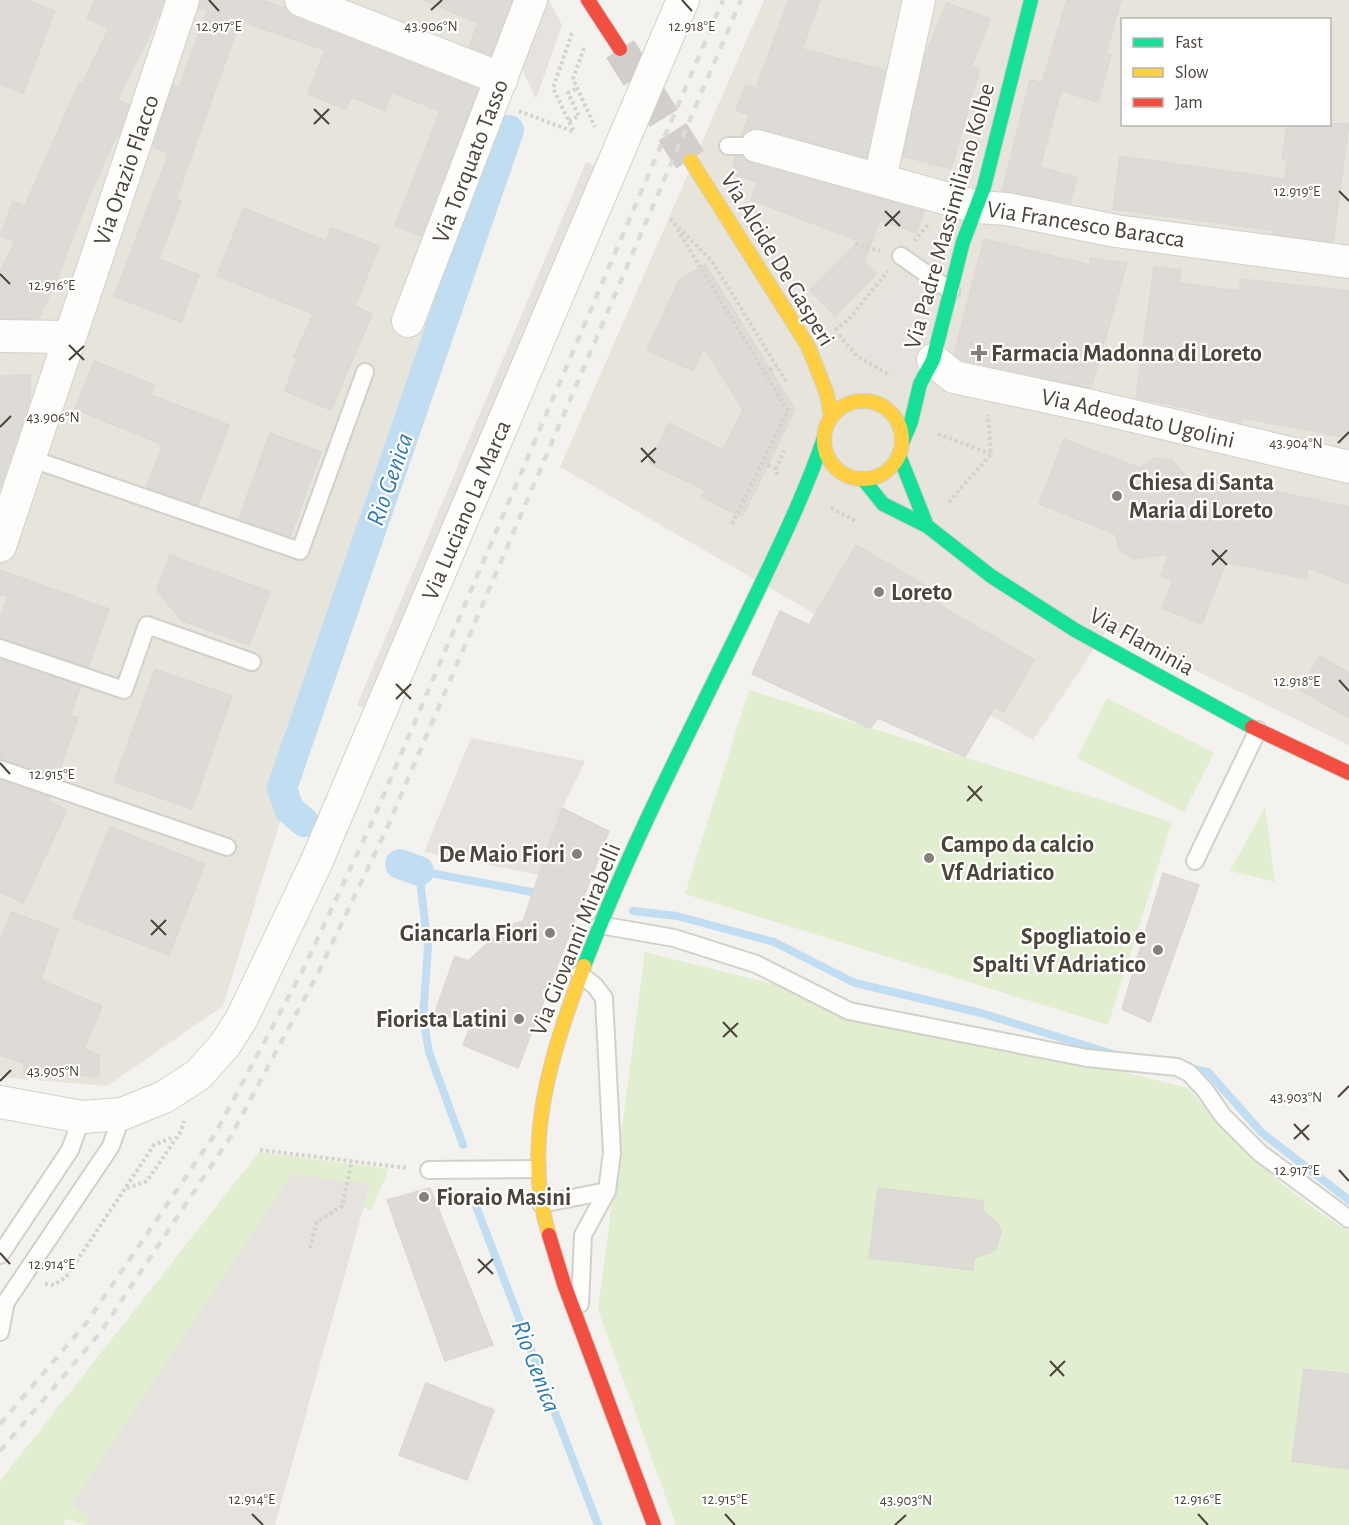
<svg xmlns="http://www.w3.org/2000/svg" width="1349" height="1525" viewBox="0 0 1349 1525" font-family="'Alegreya Sans',sans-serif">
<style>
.residential{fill:#e7e4dc;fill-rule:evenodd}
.green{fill:#e1eecf}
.parking{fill:#e6e3df}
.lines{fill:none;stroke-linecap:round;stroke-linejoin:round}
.stream{stroke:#c0ddf1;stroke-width:8}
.canal{stroke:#c0ddf1;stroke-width:30}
.building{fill:#dedbd6;stroke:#dcd9d4;stroke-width:1.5}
.secondary-tunnel{stroke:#d2cfca;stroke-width:33;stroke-dasharray:33 16;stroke-linecap:butt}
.lane-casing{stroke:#d2d0cb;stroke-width:20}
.street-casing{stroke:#d2d0cb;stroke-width:34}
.fast-casing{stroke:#d3cfc5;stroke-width:16}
.slow-casing{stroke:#d3cfc5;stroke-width:16}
.jam-casing{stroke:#d3cfc5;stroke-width:16}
.path{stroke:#d3d2cc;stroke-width:4;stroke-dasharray:3 3;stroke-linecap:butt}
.lane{stroke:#fdfdfc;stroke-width:16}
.street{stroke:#fdfdfc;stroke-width:32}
.fast{stroke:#16e098;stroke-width:14}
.slow{stroke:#ffcf43;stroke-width:14}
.jam{stroke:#f24e42;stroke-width:14}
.rail{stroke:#dbdbda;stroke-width:4.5;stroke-dasharray:8 8;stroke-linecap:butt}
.ticks{fill:none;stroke:#4b4439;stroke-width:2}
.poi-dot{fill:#868178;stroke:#fff;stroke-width:2}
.labels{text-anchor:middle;stroke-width:4.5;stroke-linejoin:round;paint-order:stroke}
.street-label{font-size:24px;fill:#4b4439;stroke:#fff}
.poi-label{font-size:24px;font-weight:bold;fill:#4b4439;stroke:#fff;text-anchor:start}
.water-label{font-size:26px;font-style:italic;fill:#2e7ab2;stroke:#fff}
.ticks-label{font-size:15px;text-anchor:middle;fill:#4b4439;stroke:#fff;stroke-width:4.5;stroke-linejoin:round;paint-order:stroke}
</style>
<rect width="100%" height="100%" fill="#f4f2ee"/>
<!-- residential -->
<path class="residential" d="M0,0H535L223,1006L107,1086L0,1077Z
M764,0H1349V745L1108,628L1033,740L560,467ZM1122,20H1330V124H1122Z"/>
<!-- green -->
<path class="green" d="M749,690L1172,822L1108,1025L685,894Z
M1107,698L1214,753L1184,812L1077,758Z
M1265,807L1275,882L1230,871Z
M645,952L1188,1088C1235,1142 1286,1195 1349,1231V1525H676L598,1310Z
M259,1152L389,1169L371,1210L363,1207L370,1185L72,1504L90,1517L86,1525L65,1519L64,1525H0V1481Z"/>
<!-- parking -->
<path class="parking" d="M545,0H549L562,25L536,99L521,67Z
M586,162L595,165L365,709L357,705Z
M943,224L956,227L911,378L898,375L879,367L847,342Z
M471,738L585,761L562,809L539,875L424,852Z
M292,1174L370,1184L275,1525H86L90,1517L72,1504Z"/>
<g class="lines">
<!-- stream -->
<path class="stream" d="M633,911L677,916L774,942L855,983L981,1013L1113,1054
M1188,1068L1208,1072L1262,1133L1349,1200
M463,1145L429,1052L423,1017L428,947L419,871L532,892
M476,1206L598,1525"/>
<!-- canal -->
<path class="canal" d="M304,822L289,809L282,788L509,130
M400,864L419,871"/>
</g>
<!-- building -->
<path class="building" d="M0,0H26L55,11L23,93L0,84Z
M94,0H164L146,43L117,99L129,105L119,134H117L82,213L57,280L38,319L0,318V272L15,241L0,236L13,202L25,206L79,83L82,84L109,28L87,19Z
M200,0H261L285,8L294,17L478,89L421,236L395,226L440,111L392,92L385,111L351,97L346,109L308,94L325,50L240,21L176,199L181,201L159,259L199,275L181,322L114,296L169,153L153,147L173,85L179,88L207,10L199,8Z
M424,0H512L491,55L469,47L478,23Z
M789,0H820L802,49L885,70L866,158L762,129H752L742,135L749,115L736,110L746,85L756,88Z
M1067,0H1121L1106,53L1111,55L1098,102L1061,91L1040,167L1077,177L1070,203L1002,191L1030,80L1042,83Z
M947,3L990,19L972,66L980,69L951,169L903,156L926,53Z
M1287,124H1349L1333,242L1272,234V230L1113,209L1120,156L1284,179L1288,161L1282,159Z
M736,156H743L752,163L924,211L916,233L880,220L864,262L876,274L835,316L810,290L859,241L751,200L757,182L731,174Z
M244,208L326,241L331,228L379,246L355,306L372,314L331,410L285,391L297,358L294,357L313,314L217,276Z
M984,239L1090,265L1091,258L1127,263L1091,388L962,360L954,354Z
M705,264L795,410L742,517L702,497L705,490L649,463L669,423L723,450L743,410L704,347L693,371L647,350L679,281Z
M1154,267L1181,270L1179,283L1239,291L1241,279L1349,291V438L1243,418L1242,423L1188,408L1136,398Z
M94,361L155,385L151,395L229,425L198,505L146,487L163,445L75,409Z
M30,375V399L0,489V376Z
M270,433L321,452L290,536L239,519Z
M1064,439L1140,468L1155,458L1171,460L1196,488L1199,475L1349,507V584L1308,568L1306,579L1226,562L1202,624L1162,608L1173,580L1161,576L1169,554L1133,559L1120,551L1115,534L1039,504Z
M856,545L931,589L926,597L1034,660L1004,712L995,706L965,757L878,718L870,728L752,674L780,611L809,625Z
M170,555L270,592L249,645L181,620L157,590Z
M0,570L109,609L88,667L0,638V619L8,596L0,595Z
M1320,656L1349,673V718L1300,690Z
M0,659L81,686L70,715L78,718L57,777L0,759Z
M155,669L232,696L192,809L114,782Z
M0,780L50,797L48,801L67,810L23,903L0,892Z
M562,808L609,831L518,1068L463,1045L471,1025L435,1012L455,956L468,961L508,925L523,921Z
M110,827L205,864L169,955L73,918Z
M1163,873L1199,885L1150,1022L1122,1009Z
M11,912L58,929L41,980L102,1006L84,1049L99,1055V1076L24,1075V1063L0,1055V943Z
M430,1188L493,1345L445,1361L387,1200Z
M878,1188L984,1201L982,1210L998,1224L1001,1232L997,1247L990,1253L974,1258L973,1270L869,1258Z
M1304,1369L1349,1374V1469L1292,1461Z
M426,1383L494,1410L467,1480L399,1455Z"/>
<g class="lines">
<!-- secondary-tunnel -->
<path class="secondary-tunnel" d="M620,49L691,161"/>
<!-- lane casing -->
<g class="lane-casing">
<path id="lane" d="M728,146H757
M901,256L951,291
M29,458L300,551L365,372
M0,648L124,690L147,625L252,662
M0,769L227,847
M1195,861L1258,730
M600,925L674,938L756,964L849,1011L1087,1058L1177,1067L1189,1073L1205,1090L1223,1116L1260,1153L1349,1219
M429,1170L537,1169
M541,1204L607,1191L612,1153L604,998L595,986L580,974
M0,1255L70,1150L82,1117
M580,1304L583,1235L607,1191
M0,1332L6,1302L111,1146L122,1114"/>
</g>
<!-- street casing -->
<g class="street-casing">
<path id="street" d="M301,0L502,79
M757,146L977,207L1007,209L1116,231L1349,262
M880,179L919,0
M408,321L531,0
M0,336L70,337
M933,360L954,377L1095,407L1349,467
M0,546L183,0
M0,1102L82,1117L122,1114L164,1097L198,1075L225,1045L242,1018L316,863L683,0"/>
</g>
<!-- fast casing -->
<g class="fast-casing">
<path id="fast" d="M902,443L911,422L920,384L933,360L963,242L984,187L1031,0
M899,455L927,526
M863,479L883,504L927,526L991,576L1075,630L1252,727
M584,966C629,848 688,735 743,622C772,561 802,502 824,438"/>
</g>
<!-- slow casing -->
<g class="slow-casing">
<path id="slow" d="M691,161L808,346L827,394L831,417
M824 440a39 39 0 1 1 78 0a39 39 0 1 1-78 0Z
M549,1235C521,1144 552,1051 584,966"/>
</g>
<!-- jam casing -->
<g class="jam-casing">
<path id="jam" d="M588,0L620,49
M1252,727L1349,773
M549,1235L564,1284L654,1525"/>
</g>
<!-- path -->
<path class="path" d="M572,33L553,88L574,132
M584,48L573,79L595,127
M519,111L574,132
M569,121L579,116L568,93L577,88
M670,219L712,261L787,383
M674,224L788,411L731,526
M914,241L929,224
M855,244L880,251
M835,330L848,320L888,271
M839,335L857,356L891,376
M770,370L777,365
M938,434L991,454
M768,465L776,469
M777,475L776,469L784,451
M949,502L991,454L988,415
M831,508L856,521
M260,1150L407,1168
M127,1188L147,1181L181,1131L184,1121
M310,1248L317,1222L342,1206L352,1161
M45,1284L54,1285L66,1277L154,1145L171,1138"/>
<!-- lane -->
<use href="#lane" class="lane"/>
<!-- street -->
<use href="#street" class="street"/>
<!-- fast -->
<use href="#fast" class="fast"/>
<!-- slow -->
<use href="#slow" class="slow"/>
<!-- jam -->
<use href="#jam" class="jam"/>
<!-- rail -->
<path class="rail" d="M0,1424L87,1322L215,1134L304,968L373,820L723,0
M0,1451L100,1333L231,1136L318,973L387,828L741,0"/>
</g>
<!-- ticks -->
<path class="ticks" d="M209,0L219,11M682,0L692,11M431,10L442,0M314,109L329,124M314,124L329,109M1339,191L1349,201M885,211L900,226M885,226L900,211M0,274L10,284M69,345L84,360M69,360L84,346M0,427L11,416M1338,443L1349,432M641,448L655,463M641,462L656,448M1212,550L1227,565M1212,565L1227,550M1339,680L1349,691M396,684L411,699M396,699L411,684M0,763L10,774M968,786L982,801M967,801L982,786M151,920L166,935M151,935L166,920M723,1022L737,1037M723,1037L738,1023M0,1081L11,1070M1338,1097L1349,1086M1294,1124L1309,1140M1294,1139L1309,1125M1339,1170L1349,1181M0,1253L10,1264M478,1259L493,1274M478,1273L493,1259M1050,1361L1064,1376M1050,1376L1065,1361M252,1514L263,1525M725,1514L735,1525M1198,1514L1208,1525M895,1525L906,1515"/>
<!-- markers -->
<g class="poi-dot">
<path d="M976 344h6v6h6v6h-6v6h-6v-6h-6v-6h6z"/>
<circle cx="1117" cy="496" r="6"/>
<circle cx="879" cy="592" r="6"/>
<circle cx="577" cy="854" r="6"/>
<circle cx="929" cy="858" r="6"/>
<circle cx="550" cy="933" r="6"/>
<circle cx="1158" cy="950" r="6"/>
<circle cx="519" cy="1019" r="6"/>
<circle cx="424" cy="1197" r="6"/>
</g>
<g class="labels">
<!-- street labels -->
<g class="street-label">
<text transform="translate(470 161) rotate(-69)" y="8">Via Torquato Tasso</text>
<text transform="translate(126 170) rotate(-71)" y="8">Via Orazio Flacco</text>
<text transform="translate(949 216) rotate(-74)" y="8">Via Padre Massimiliano Kolbe</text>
<text transform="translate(1086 224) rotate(9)" y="8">Via Francesco Baracca</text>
<text transform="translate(778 259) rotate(59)" y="8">Via Alcide De Gasperi</text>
<text transform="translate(1138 418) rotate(13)" y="8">Via Adeodato Ugolini</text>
<text transform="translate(466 510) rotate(-67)" y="8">Via Luciano La Marca</text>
<text transform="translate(1142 641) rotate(29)" y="8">Via Flaminia</text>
<text transform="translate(575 939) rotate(-68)" y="8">Via Giovanni Mirabelli</text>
</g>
<!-- poi labels -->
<g class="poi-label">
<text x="991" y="361">Farmacia Madonna di Loreto</text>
<text x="1129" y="490">Chiesa di Santa<tspan x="1129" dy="28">Maria di Loreto</tspan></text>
<text x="891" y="600">Loreto</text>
<text x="941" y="852">Campo da calcio<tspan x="941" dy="28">Vf Adriatico</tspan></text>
<text x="565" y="862" text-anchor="end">De Maio Fiori</text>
<text x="538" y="941" text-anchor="end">Giancarla Fiori</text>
<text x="1146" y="944" text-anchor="end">Spogliatoio e<tspan x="1146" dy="28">Spalti Vf Adriatico</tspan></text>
<text x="507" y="1027" text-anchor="end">Fiorista Latini</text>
<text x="436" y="1205">Fioraio Masini</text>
</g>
<!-- water labels -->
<g class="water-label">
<text transform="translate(389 479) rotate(-71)" y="9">Rio Genica</text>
<text transform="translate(537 1366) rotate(69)" y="9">Rio Genica</text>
</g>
</g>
<g class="ticks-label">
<text x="431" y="31">43.906°N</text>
<text x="219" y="31">12.917°E</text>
<text x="692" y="31">12.918°E</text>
<text x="1297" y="196">12.919°E</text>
<text x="52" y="290">12.916°E</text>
<text x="53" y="422">43.906°N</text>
<text x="1296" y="448">43.904°N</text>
<text x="1297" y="686">12.918°E</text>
<text x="52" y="779">12.915°E</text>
<text x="53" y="1076">43.905°N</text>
<text x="1296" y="1102">43.903°N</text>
<text x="1297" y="1175">12.917°E</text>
<text x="52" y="1269">12.914°E</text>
<text x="252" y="1504">12.914°E</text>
<text x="725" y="1504">12.915°E</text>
<text x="1198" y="1504">12.916°E</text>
<text x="906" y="1505">43.903°N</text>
</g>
<!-- legend -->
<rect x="1121" y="18" width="210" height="108" fill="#ffffff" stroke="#b7b4b0" stroke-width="1.5"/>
<rect x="1133" y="38" width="30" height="9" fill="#16e098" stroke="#b7b4b0" stroke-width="1.5"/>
<text x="1175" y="48" font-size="18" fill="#4b4439">Fast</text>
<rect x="1133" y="68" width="30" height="9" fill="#ffcf43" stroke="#b7b4b0" stroke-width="1.5"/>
<text x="1175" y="78" font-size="18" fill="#4b4439">Slow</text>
<rect x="1133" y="98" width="30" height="9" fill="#f24e42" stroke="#b7b4b0" stroke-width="1.5"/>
<text x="1175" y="108" font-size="18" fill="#4b4439">Jam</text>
</svg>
